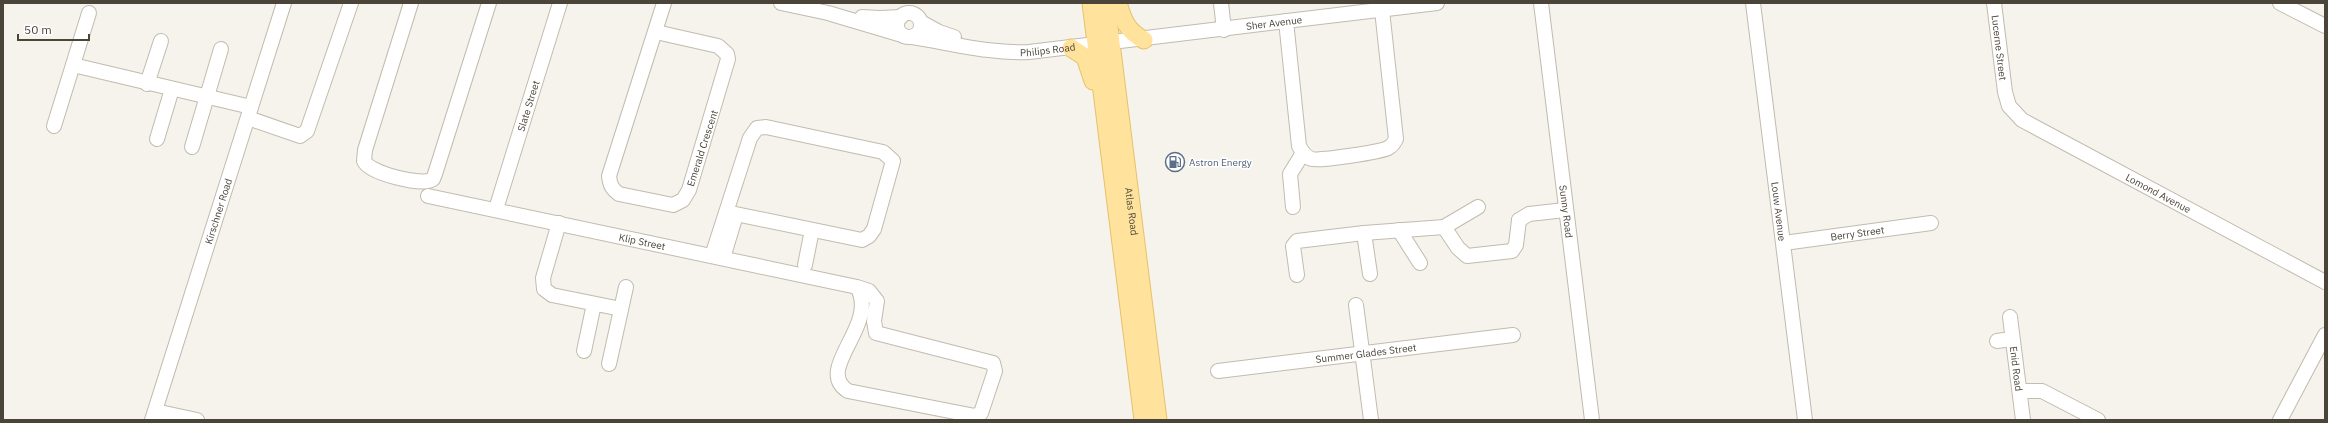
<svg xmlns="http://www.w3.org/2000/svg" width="2328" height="423" viewBox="0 0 2328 423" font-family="'IBM Plex Sans',sans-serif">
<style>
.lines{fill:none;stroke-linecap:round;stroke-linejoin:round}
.minor-casing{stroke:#c2bbae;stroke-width:16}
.major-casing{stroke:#e6c16a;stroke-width:19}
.minor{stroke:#fff;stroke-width:14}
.major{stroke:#ffe39c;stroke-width:17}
.labels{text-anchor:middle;stroke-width:3;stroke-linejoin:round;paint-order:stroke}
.street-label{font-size:10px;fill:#4b4439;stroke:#fff}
.service-label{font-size:10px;fill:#4e5e75;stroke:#fff;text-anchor:start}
</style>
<rect width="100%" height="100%" fill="#f6f3ec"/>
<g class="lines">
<!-- minor casing -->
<g class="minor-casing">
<g id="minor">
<path d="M411,3L365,150L364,161C369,173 423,187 433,179L435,174L489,3"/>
<path d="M781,3L828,13L902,35"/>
<path d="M1221,3L1224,30"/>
<path id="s1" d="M1541,3L1592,420"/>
<path id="s2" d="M1753,3L1805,420"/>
<path id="s3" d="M1994,3L2005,92L2009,106L2022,120L2325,282"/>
<path d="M2280,3L2325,26"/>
<circle cx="909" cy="25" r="12"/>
<path d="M862,17L880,18L901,17"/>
<path d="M1286,21L1299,146C1302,152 1305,157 1312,159C1321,161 1380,152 1388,148C1392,146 1394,143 1396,139L1382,10"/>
<path d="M921,22L939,32L954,37"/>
<path d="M656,32L718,46L727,54L728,59L689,190L683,200L673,205L619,194C612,189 610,185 609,176L664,3"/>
<path id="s4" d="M912,37C951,43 990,54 1029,52L1437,3"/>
<path d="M73,65L251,107"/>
<path d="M147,84L161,41"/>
<path d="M248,118L300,136L307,131L351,3"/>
<path d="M54,126L89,13"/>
<path d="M157,139L172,89"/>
<path d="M192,147L221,49"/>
<path id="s5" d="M428,196L857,287L869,291L877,301L874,321L876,333L993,363L995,371L981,413L975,416L848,391C813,369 880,325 857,287"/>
<path d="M1293,207L1290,174L1303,153"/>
<path d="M1478,207L1444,227L1458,248L1467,256L1512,251L1516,245L1519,220"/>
<path id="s6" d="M496,209L560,3"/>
<path d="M1519,220L1529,214L1565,210"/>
<path d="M559,223L543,278L544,289L552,295L621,309"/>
<path d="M1399,230L1420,263"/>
<path d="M1364,233L1370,274"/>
<path id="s7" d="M1784,243L1931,223"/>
<path d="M712,256L750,138L757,128L766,127L883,152L893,161L874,229L869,236L862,240L726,212"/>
<path d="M723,258L736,215"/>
<path d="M805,265L812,230"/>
<path d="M1297,275L1293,246L1297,241L1364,233L1444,227"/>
<path d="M1356,305L1371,420"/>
<path id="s8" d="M2010,317L2023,420"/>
<path d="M1997,341L2012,339"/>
<path d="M584,351L594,304"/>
<path d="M609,364L626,287"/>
<path id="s9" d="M1218,371L1513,335"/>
<path d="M2020,391H2042L2098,420"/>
<path d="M155,411L197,420"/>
<path id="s10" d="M152,420L284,3"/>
<path d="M2280,420L2325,335"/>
</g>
</g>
<!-- major casing -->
<g class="major-casing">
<g id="major">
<path d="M1091,3L1143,420"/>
<path id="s11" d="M1106,3L1158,420"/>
<path d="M1118,3C1123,20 1127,31 1144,40"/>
<path d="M1071,48L1085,57L1093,81"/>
</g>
</g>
<!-- minor -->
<use href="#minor" class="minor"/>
<!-- major -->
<use href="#major" class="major"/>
</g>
<!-- icons -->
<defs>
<g id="fuel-ring" transform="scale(1)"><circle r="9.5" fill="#fff" stroke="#5c6f8a" stroke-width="1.5"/><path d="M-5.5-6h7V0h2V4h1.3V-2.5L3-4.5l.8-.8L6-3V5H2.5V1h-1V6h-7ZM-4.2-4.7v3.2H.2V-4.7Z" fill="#5c6f8a"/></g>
</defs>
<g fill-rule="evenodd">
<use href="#fuel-ring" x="1175" y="162"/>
</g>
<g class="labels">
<!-- street labels -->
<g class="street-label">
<text dy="4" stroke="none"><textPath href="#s4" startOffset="365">Sher Avenue</textPath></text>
<text dy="4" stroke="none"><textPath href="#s3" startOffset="45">Lucerne Street</textPath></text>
<text dy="4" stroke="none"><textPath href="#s4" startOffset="137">Philips Road</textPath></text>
<text dy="4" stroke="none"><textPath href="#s6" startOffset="108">Slate Street</textPath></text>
<text transform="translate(702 148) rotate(-72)" y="4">Emerald Crescent</text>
<text dy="4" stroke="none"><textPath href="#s3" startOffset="278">Lomond Avenue</textPath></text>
<text dy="4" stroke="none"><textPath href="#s10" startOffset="219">Kirschner Road</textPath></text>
<text dy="4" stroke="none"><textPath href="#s11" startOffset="210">Atlas Road</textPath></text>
<text dy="4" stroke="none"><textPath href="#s2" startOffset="210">Louw Avenue</textPath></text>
<text dy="4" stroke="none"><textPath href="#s1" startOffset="210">Sunny Road</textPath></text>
<text dy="4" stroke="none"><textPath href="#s7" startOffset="74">Berry Street</textPath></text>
<text dy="4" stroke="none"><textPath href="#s5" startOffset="219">Klip Street</textPath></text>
<text dy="4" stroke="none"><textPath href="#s9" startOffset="149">Summer Glades Street</textPath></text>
<text dy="4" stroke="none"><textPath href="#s8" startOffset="52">Enid Road</textPath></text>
</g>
<!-- service labels -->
<g class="service-label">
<text x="1189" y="166">Astron Energy</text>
</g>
</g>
<!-- border -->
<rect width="2328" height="423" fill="none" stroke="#4b4439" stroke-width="8"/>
<!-- scale -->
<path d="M18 34v6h71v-6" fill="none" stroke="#4b4439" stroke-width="2"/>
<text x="24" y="34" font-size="12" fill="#4b4439" stroke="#ffffff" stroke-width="3" paint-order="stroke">50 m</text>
</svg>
